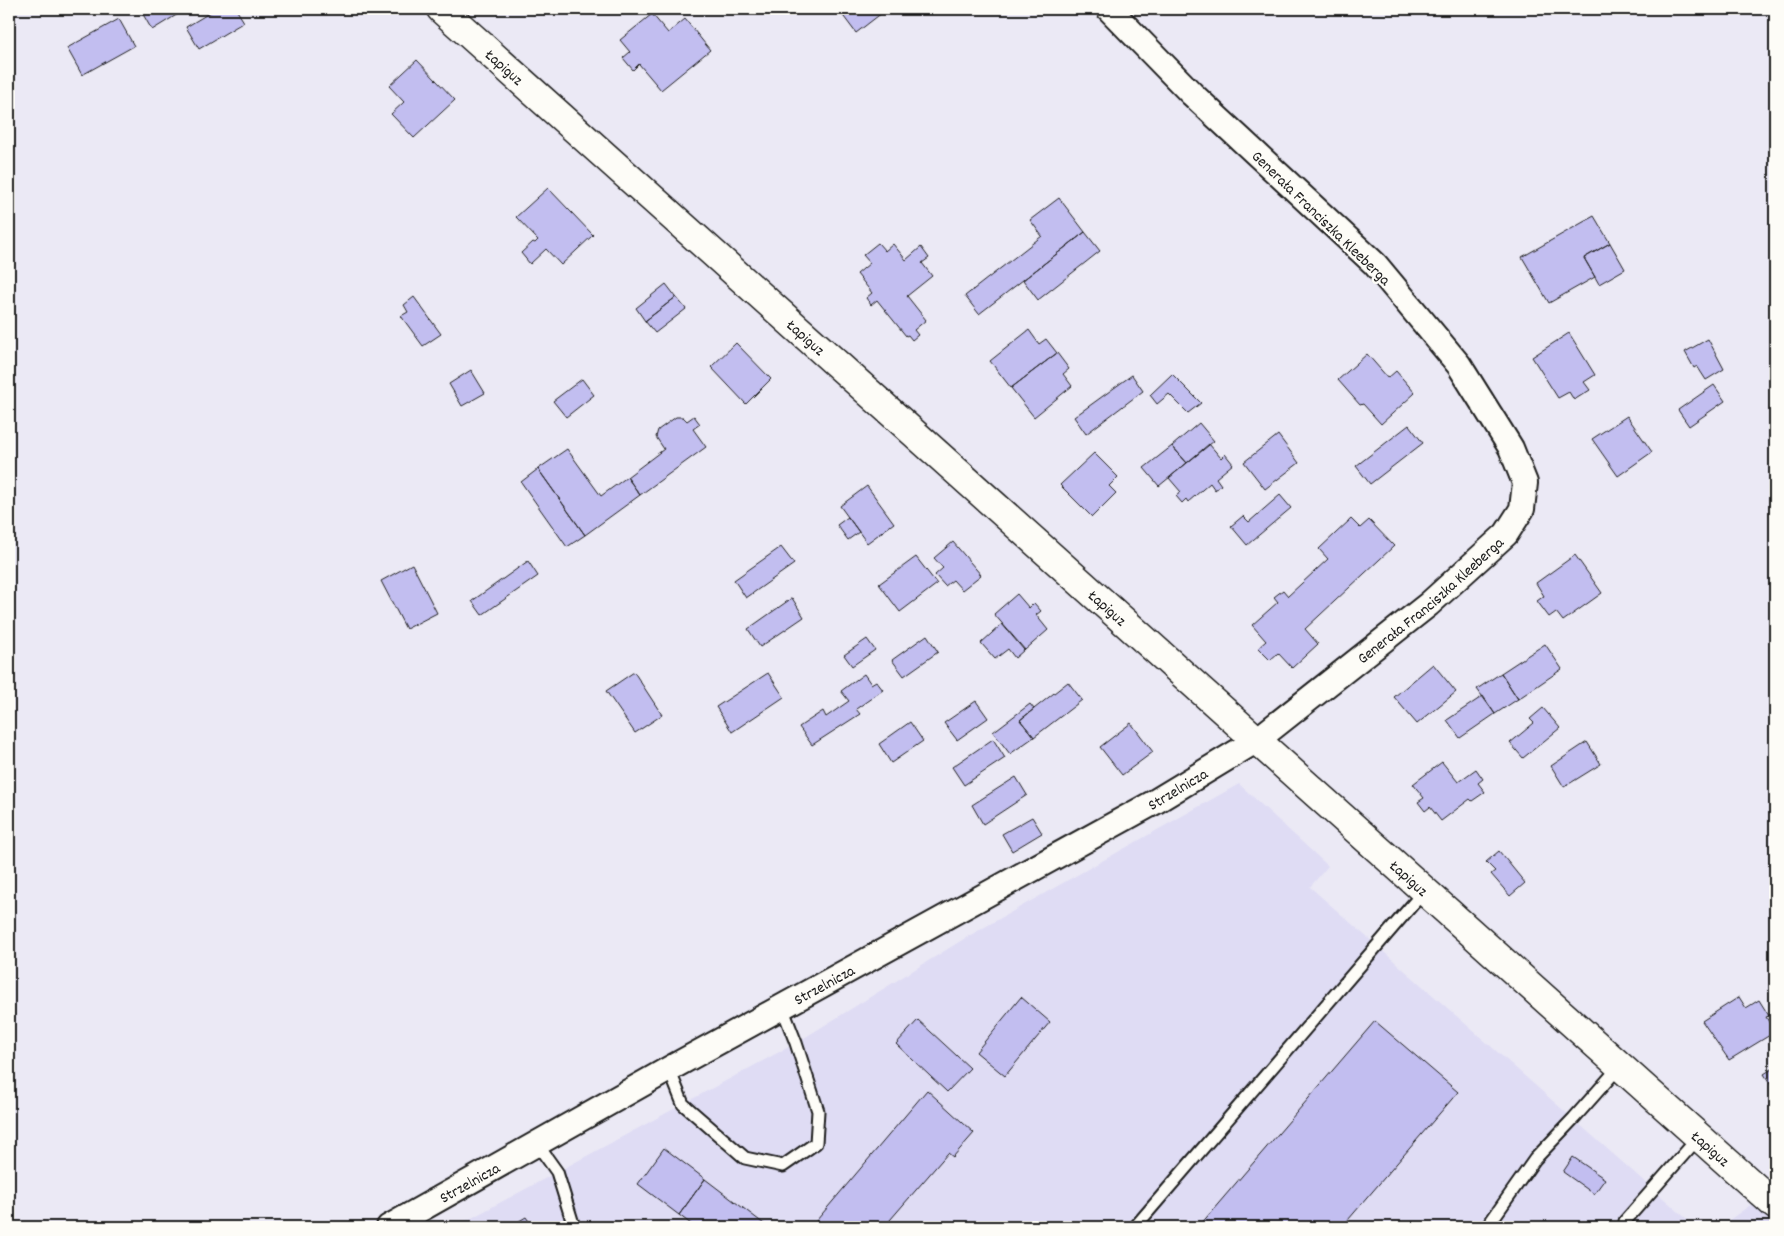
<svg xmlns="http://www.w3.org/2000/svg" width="1784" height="1236" viewBox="0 0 1784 1236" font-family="Dekko,sans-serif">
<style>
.built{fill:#dfdcf4}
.building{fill:#c2bef0;stroke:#1c1c1c}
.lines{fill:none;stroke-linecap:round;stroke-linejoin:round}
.lane-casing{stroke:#1c1c1c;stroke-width:15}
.street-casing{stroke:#1c1c1c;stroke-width:28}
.primary-casing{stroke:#1c1c1c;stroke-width:31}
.lane{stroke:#fdfcf7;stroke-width:11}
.street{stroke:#fdfcf7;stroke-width:24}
.primary{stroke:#fdfcf7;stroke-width:28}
.labels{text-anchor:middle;stroke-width:5;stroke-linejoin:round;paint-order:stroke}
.street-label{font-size:16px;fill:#1c1c1c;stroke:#fdfcf7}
</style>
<rect width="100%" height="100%" fill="#ebe9f5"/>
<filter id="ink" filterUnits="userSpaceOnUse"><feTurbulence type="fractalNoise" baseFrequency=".02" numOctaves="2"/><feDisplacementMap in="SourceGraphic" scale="10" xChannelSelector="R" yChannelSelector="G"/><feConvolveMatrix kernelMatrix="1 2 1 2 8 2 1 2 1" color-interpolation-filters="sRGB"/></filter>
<g filter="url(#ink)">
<!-- built -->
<path class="built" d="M1239,784L1328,866L1310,887L1696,1227H455L796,1043L967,937Z
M1775,1188V1227H1719Z"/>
<!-- building -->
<path class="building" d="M140,9H182L183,11L152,30Z
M216,9H236L244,22L199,49L186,27Z
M847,9H887L856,33L841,13Z
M652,14L668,33L685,19L710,50L661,90L639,64L633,70L623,58L630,52L620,40Z
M119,19L134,46L82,75L67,48Z
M417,60L455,100L414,138L391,114L404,102L389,86Z
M548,188L593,235L561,265L546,249L530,264L521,253L533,242L535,243L538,240L516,217Z
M1059,198L1085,232L979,314L965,296L1042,236L1030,220Z
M1594,216L1610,243L1584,258L1595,277L1549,303L1522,257Z
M1085,232L1100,251L1038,300L1023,280Z
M878,243L885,251L893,244L906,260L921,247L929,258L922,263L932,276L907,296L926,320L914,330L918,335L912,340L908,335L906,336L877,300L871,305L866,298L872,293L857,274L870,263L863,255Z
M1610,243L1625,269L1599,284L1584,258Z
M666,284L676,297L645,321L636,308Z
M414,297L441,334L423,346L401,316L408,312L404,305Z
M676,297L686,309L655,333L645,321Z
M1029,330L1039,344L1046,339L1057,353L1011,388L990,361Z
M1569,333L1595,375L1584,382L1590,390L1574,400L1569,392L1558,398L1532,357Z
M1708,339L1724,369L1706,380L1697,366L1694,368L1685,352Z
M736,343L771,379L746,404L711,367Z
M1057,353L1069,369L1063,374L1072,386L1034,417L1011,388Z
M1367,354L1388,378L1396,371L1415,393L1381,424L1363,404L1360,405L1338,380Z
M471,370L485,393L462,406L449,384Z
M1172,374L1201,403L1188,413L1169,394L1157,404L1150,395Z
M1132,375L1143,391L1086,434L1074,417Z
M582,379L594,395L566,417L553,401Z
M1714,385L1725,401L1689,426L1678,410Z
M694,416L700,424L693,429L706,447L640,495L627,477L664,449L656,437L658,430L676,417H683L687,421Z
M1627,416L1652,452L1618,476L1592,439Z
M1199,423L1214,441L1187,463L1172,446Z
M1409,425L1423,443L1370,484L1356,466Z
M1278,435L1299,463L1265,489L1244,462Z
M1209,444L1221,458L1225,454L1233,464L1216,478L1221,485L1215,490L1210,483L1188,502L1186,499L1182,503L1176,496L1181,492L1169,478Z
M1172,446L1187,463L1159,486L1144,468Z
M567,449L601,496L627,477L640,495L585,535L538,469Z
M1094,453L1118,477L1109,486L1116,493L1092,517L1060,485Z
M538,469L585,535L567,547L521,482Z
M867,486L894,523L867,543L840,506Z
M1280,495L1291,508L1247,545L1231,526L1243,516L1249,522Z
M848,517L859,532L848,540L837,525Z
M1351,519L1360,528L1369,520L1394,546L1305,629L1318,644L1292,668L1278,653L1270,660L1258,648L1266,641L1252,625L1278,602L1274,597L1283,590L1288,596L1328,559L1319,549Z
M953,542L981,575L962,590L953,580L945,586L935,575L943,568L934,558Z
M781,547L794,564L746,598L734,580Z
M1575,555L1602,593L1563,621L1556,612L1549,617L1537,601L1544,596L1536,583Z
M916,557L937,584L900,612L879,584Z
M528,561L538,576L482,615L472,601Z
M412,564L437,613L406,629L381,581Z
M1017,594L1029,608L1034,603L1041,611L1036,615L1048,630L1025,650L994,614Z
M792,598L804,617L760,647L748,629Z
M1002,624L1024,650L1015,658L1008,649L995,659L981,643Z
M927,635L938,652L904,676L892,660Z
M867,639L875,650L852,666L844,655Z
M1545,644L1562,669L1518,699L1501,673Z
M1433,664L1456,692L1417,724L1394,697Z
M634,672L662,715L635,733L606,691Z
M768,673L784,697L732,732L716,707Z
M1501,673L1518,699L1495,714L1477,689Z
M864,674L871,684L876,681L883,690L856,709L860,714L812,745L799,727L823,711L826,717L849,701L841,691Z
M1068,682L1082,700L1034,737L1020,720Z
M1483,696L1495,714L1460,738L1447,720Z
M976,701L988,718L957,740L944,723Z
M1030,704L1034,709L1020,720L1034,737L1010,754L993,732Z
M1543,708L1560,728L1523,758L1510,743L1534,723L1530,719Z
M910,722L923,741L891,763L879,744Z
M1131,723L1153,752L1122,775L1100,747Z
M993,739L1005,758L964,785L952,767Z
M1587,742L1601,764L1564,787L1551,766Z
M1442,762L1458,782L1476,769L1483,779L1478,783L1485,792L1472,801L1470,799L1441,821L1430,807L1425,811L1418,802L1424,798L1413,784Z
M1016,777L1027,795L983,824L972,805Z
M1032,817L1042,833L1012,851L1002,834Z
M1499,851L1525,883L1510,896L1491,874L1495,871L1486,862Z
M1021,997L1050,1022L1005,1076L976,1052Z
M1739,997L1746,1008L1759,1000L1769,1016L1766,1017L1775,1032L1729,1060L1702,1021Z
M918,1020L970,1068L947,1092L896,1044Z
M1375,1021L1458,1092L1342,1227H1203L1200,1225Z
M1775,1067V1091L1764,1074Z
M927,1090L974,1133L953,1157L948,1153L884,1227H811Z
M664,1148L705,1179L679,1215L638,1184Z
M1573,1157L1605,1179L1594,1194L1563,1172Z
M705,1179L768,1227H695L679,1215Z
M526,1217L533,1227H509Z"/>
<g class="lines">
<!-- lane casing -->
<g class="lane-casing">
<path id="lane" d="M669,1069L683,1104L745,1158L783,1166L816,1143L818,1111L796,1043L782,1007
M537,1144L557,1172L574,1227
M415,1213L421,1227
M1135,1227L1425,890
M1487,1227L1535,1159L1574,1118L1620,1066
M1626,1227L1625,1221L1699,1137"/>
</g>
<!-- street casing -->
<g class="street-casing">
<g id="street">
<path id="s1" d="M389,1227L669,1069L1153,803L1257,740L1429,604L1506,534L1522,509L1525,483L1511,448L1459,365L1375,264L1192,94L1109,9"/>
</g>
</g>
<!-- primary casing -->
<g class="primary-casing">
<g id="primary">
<path id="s2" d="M441,9L1775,1205"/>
</g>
</g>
<!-- lane -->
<use href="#lane" class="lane"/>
<!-- street -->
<use href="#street" class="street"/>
<!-- primary -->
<use href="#primary" class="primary"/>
</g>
</g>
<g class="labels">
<!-- street labels -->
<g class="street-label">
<text dy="6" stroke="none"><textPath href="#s2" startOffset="86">Łapiguz</textPath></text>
<text transform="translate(1322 217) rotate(44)" y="6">Generała Franciszka Kleeberga</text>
<text dy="6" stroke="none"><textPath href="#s2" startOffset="491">Łapiguz</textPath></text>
<text dy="6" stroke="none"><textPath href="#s1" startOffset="1218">Generała Franciszka Kleeberga</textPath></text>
<text dy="6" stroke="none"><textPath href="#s2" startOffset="896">Łapiguz</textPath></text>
<text dy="6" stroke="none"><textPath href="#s1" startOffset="902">Strzelnicza</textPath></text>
<text dy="6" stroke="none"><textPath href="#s2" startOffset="1301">Łapiguz</textPath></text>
<text dy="6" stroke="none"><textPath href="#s1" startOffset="498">Strzelnicza</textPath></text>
<text dy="6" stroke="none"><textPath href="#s2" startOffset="1706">Łapiguz</textPath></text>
<text dy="6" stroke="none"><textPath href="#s1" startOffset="92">Strzelnicza</textPath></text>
</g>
</g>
<!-- margin -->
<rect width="1784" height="1236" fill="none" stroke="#fdfcf7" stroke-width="30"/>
<rect x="15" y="15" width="1754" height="1206" fill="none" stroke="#1c1c1c" stroke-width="2" filter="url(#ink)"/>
</svg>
